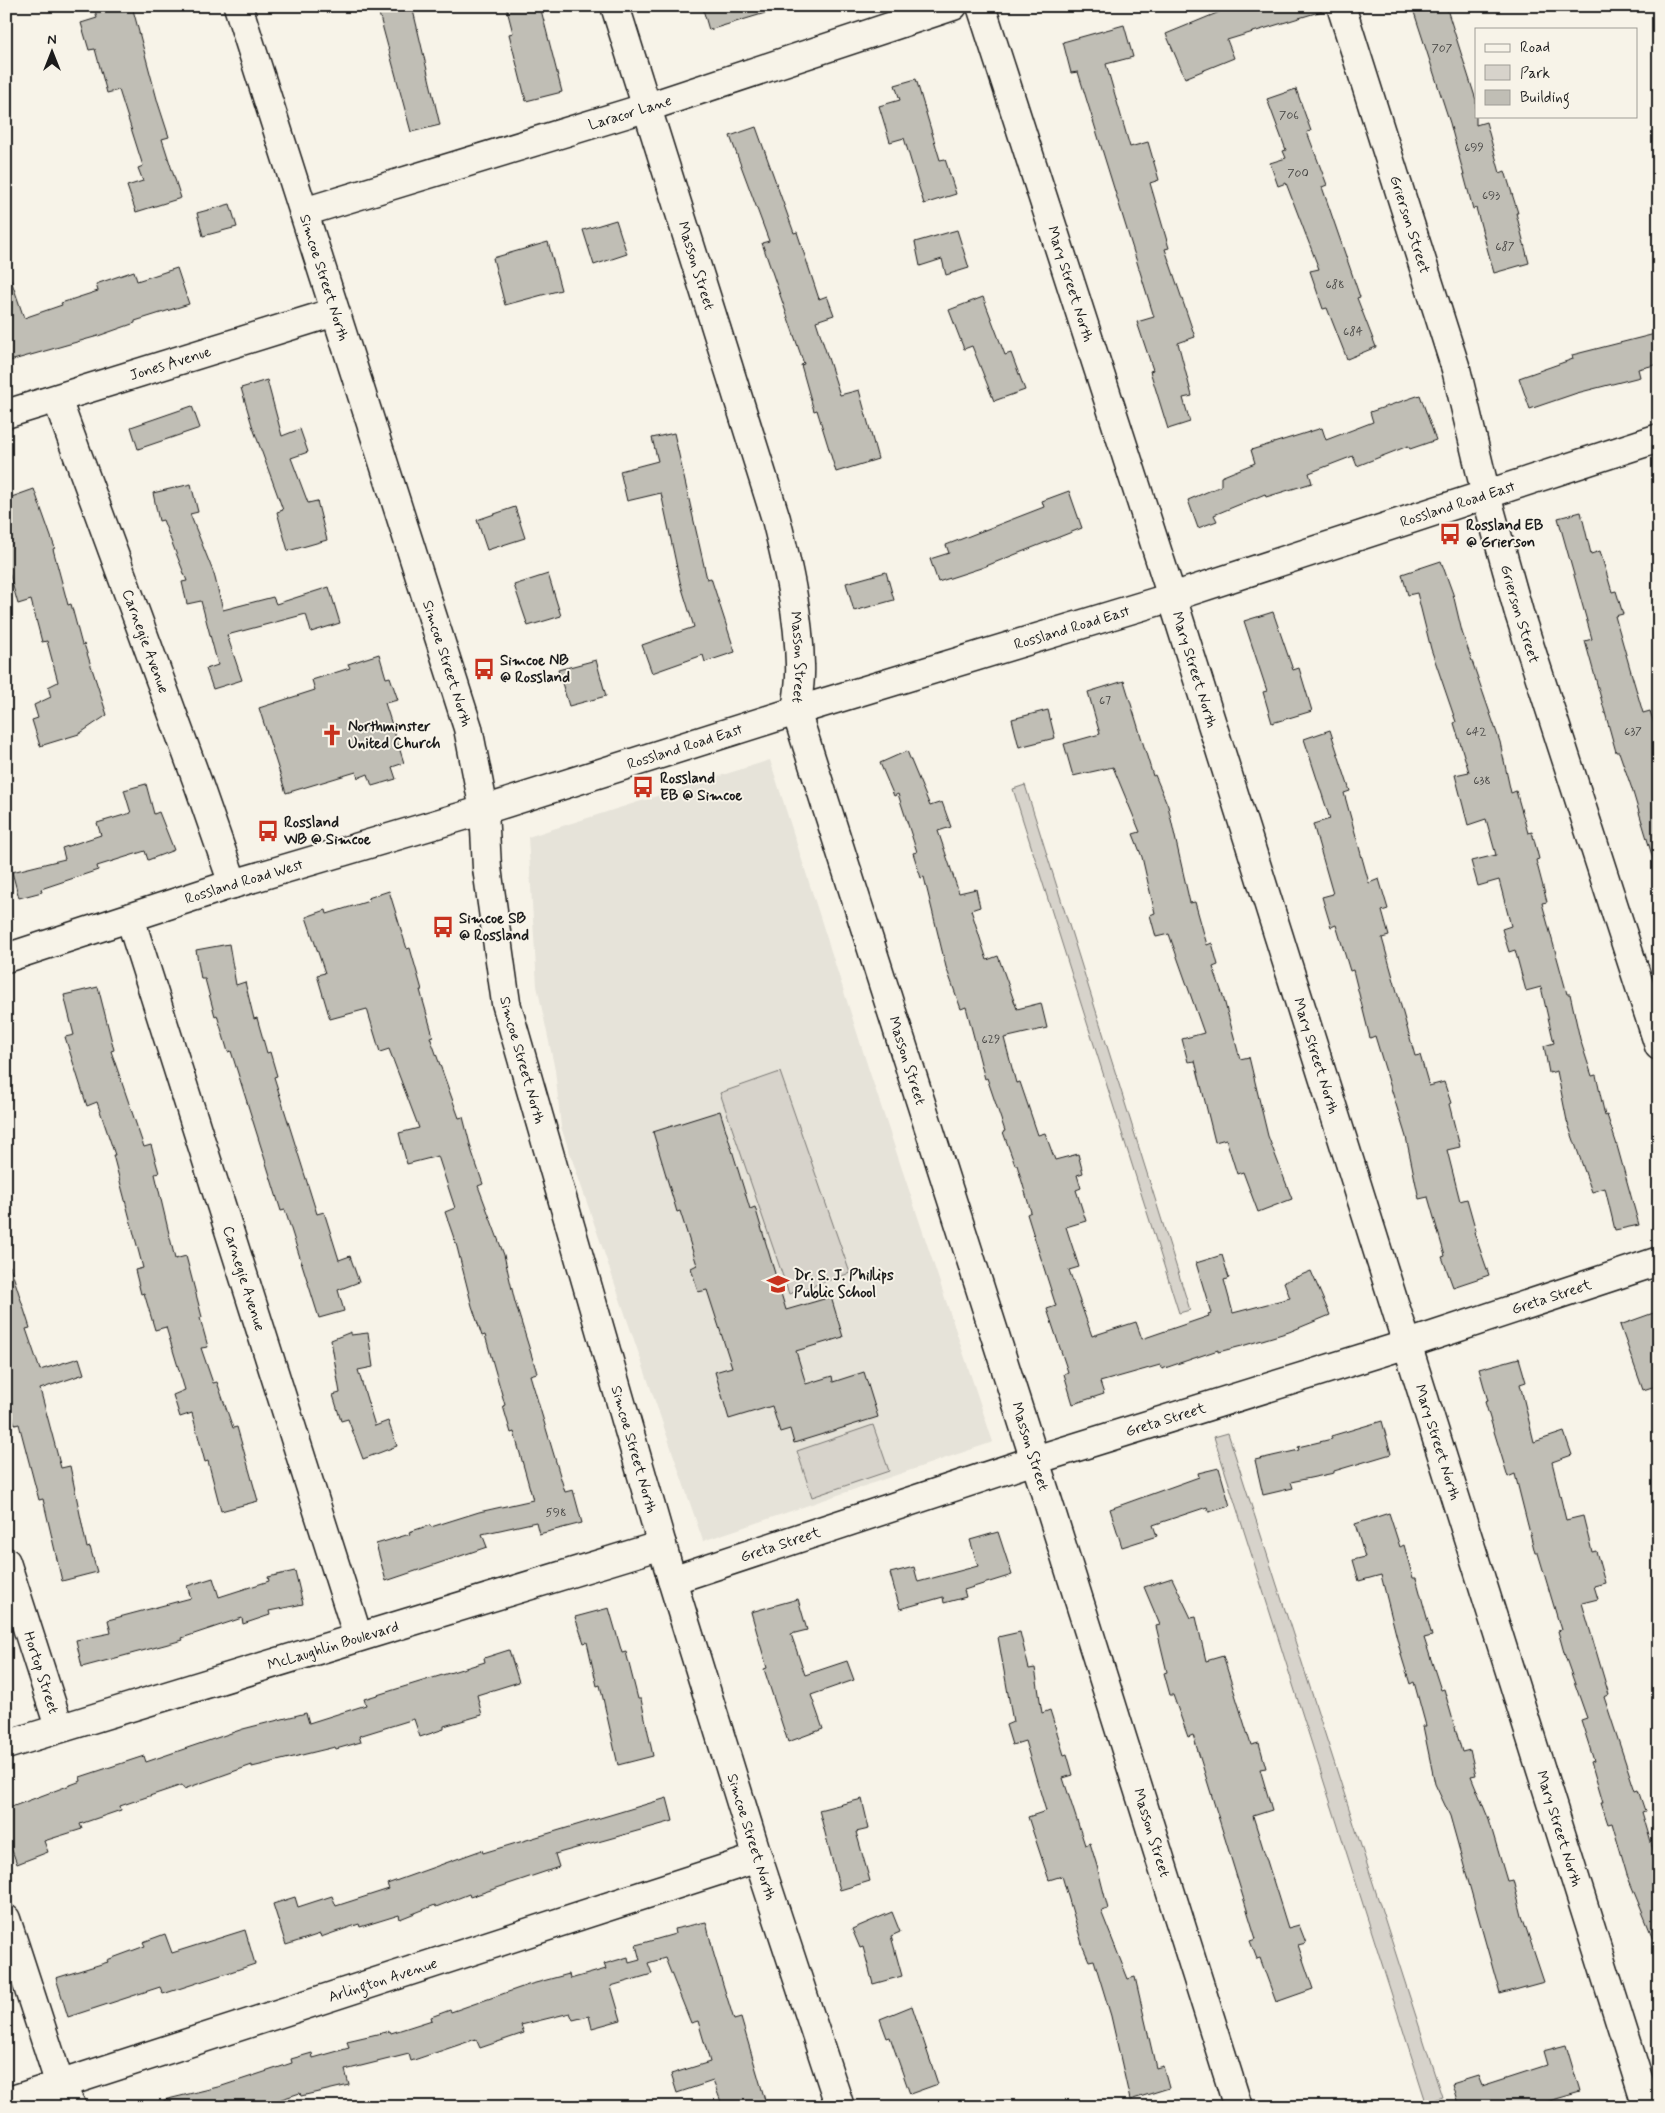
<svg xmlns="http://www.w3.org/2000/svg" width="1665" height="2113" viewBox="0 0 1665 2113" font-family="Mynerve,sans-serif">
<style>
.built{fill:#e6e3d9}
.green{fill:#d7d3cb;stroke:#7a7874}
.building{fill:#c0beb5;stroke:#1c1c1c}
.lines{fill:none;stroke-linecap:round;stroke-linejoin:round}
.minor-casing{stroke:#1c1c1c;stroke-width:31}
.tertiary-casing{stroke:#1c1c1c;stroke-width:31}
.secondary-casing{stroke:#1c1c1c;stroke-width:31}
.minor{stroke:#f7f3e8;stroke-width:28}
.tertiary{stroke:#f7f3e8;stroke-width:28}
.secondary{stroke:#f7f3e8;stroke-width:28}
.labels{text-anchor:middle;stroke-width:4;stroke-linejoin:round;paint-order:stroke}
.number-label{font-size:12px;fill:#454442}
.street-label{font-size:15px;fill:#1c1c1c;stroke:#f7f3e8}
.poi-label{font-size:15px;font-weight:bold;fill:#1c1c1c;stroke:#f7f3e8;text-anchor:start}
</style>
<rect width="100%" height="100%" fill="#f7f3e8"/>
<filter id="ink" filterUnits="userSpaceOnUse"><feTurbulence type="fractalNoise" baseFrequency=".02" numOctaves="2"/><feDisplacementMap in="SourceGraphic" scale="10" xChannelSelector="R" yChannelSelector="G"/><feConvolveMatrix kernelMatrix="1 2 1 2 8 2 1 2 1" color-interpolation-filters="sRGB"/></filter>
<g filter="url(#ink)">
<!-- built -->
<path class="built" d="M770,760L868,1067L993,1442L703,1541L561,1127L555,1070L537,986L528,837Z"/>
<!-- green -->
<path class="green" d="M1025,785L1190,1310L1179,1313L1013,789Z
M780,1072L850,1273L789,1294L720,1093Z
M873,1425L889,1471L812,1497L797,1451Z
M1228,1433L1442,2097L1426,2102L1214,1437Z"/>
<!-- building -->
<path class="building" d="M94,6H132L158,103L169,137L162,139L181,198L136,212L127,186L143,181L138,168L143,166L119,90L107,93L95,49L89,50L81,23L97,18Z
M377,6H412L440,125L411,132Z
M506,6H540L562,92L526,101L509,34L513,33Z
M702,6H771L772,11L709,30Z
M1234,6H1322V11L1227,40L1234,58L1185,78L1166,34Z
M1412,6H1446L1476,100V125L1486,122L1500,173L1505,171L1518,213H1516L1529,263L1494,273L1476,208L1473,209L1450,123Z
M1124,25L1133,57L1106,64L1130,147L1148,142L1159,180L1150,183L1169,248L1165,249L1195,337L1178,343L1192,396L1183,398L1190,422L1168,429L1150,371L1153,370L1137,322L1154,317L1078,72L1071,73L1063,42Z
M916,79L940,160L945,159L956,194L924,204L904,138L890,142L879,106L900,100L895,85Z
M1296,89L1311,131L1307,132L1327,185L1322,187L1360,297L1357,298L1376,347L1347,359L1327,308L1323,309L1310,271L1319,269L1286,183L1278,186L1270,163L1286,158L1283,151L1286,150L1267,99Z
M756,127L794,233L797,232L819,299L827,296L834,315L816,321L840,395L859,390L878,459L836,472L817,410L814,411L801,365L804,364L762,243L769,241L730,136Z
M230,204L237,227L203,236L197,213Z
M616,220L627,254L594,265L583,230Z
M957,230L969,268L946,275L942,259L920,266L915,242Z
M548,242L561,290L505,305L493,258Z
M177,268L189,304L135,321V323L98,336L6,362V277H10L24,318L62,305L61,303L98,291L96,284L134,271L137,281Z
M983,297L1005,355L1011,353L1025,390L994,401L972,346L964,349L949,310Z
M1659,333V364L1638,369L1640,377L1577,393L1530,409L1519,378L1573,359L1572,355Z
M267,380L282,436L300,429L308,452L291,458L308,503L317,501L327,540L288,551L277,512L283,510L252,425L241,388Z
M1420,395L1436,440L1410,449L1408,446L1357,466L1353,456L1309,473L1312,483L1266,497L1265,494L1214,515L1217,521L1198,528L1188,500L1221,486V477L1255,463L1251,450L1322,428L1326,440L1373,422L1370,412Z
M192,406L200,428L138,449L131,427Z
M674,433L707,579L711,578L735,652L705,662L703,655L652,673L642,645L694,627L680,582L661,493L627,501L620,471L658,461L652,438Z
M191,484L198,512L190,514L214,574L223,610L273,597L276,604L329,587L340,623L311,632L306,614L227,635L242,680L213,689L206,669L218,665L201,601L187,604L182,582L187,581L163,520L159,521L153,493Z
M34,489L55,548L53,549L68,605L71,604L82,645L84,644L107,715L79,734L40,746L32,720L38,718L34,705L51,697L48,687L58,682L47,641L42,642L31,600L18,604L6,562V499Z
M1069,491L1082,528L981,568L938,582L930,559L949,553L946,545L1044,507L1042,501Z
M515,507L525,538L487,550L477,520Z
M1581,512L1591,554L1600,551L1612,592L1616,591L1623,614L1615,616L1631,672L1643,713L1650,711L1659,739V861L1654,862L1632,789L1619,752H1616L1585,641L1592,639L1558,518Z
M1441,561L1453,594L1462,632L1500,742L1511,793L1516,791L1528,833L1532,832L1539,859L1536,860L1547,902L1542,903L1567,994H1570L1580,1039L1592,1076L1596,1075L1605,1116L1607,1115L1616,1142L1639,1225L1615,1230L1605,1188L1592,1192L1567,1121L1557,1071L1549,1073L1544,1046L1554,1043L1541,987L1526,991L1515,950L1509,952L1502,929L1511,926L1499,880L1478,886L1471,861L1496,855L1486,819L1468,825L1455,775L1469,772L1454,723L1456,722L1431,649L1417,593L1408,595L1402,574Z
M886,572L894,600L854,611L846,583Z
M548,574L561,616L528,626L514,585Z
M1273,612L1293,670L1299,668L1312,711L1272,723L1263,692L1267,691L1244,621Z
M379,654L386,678L390,677L398,700L385,703L404,763L392,767L396,779L372,786L368,774L358,778L356,772L286,793L259,708L315,690L312,680L350,668L348,664Z
M596,660L606,696L569,706L558,670Z
M1124,681L1153,776L1155,775L1168,806L1190,903L1195,902L1207,945L1212,943L1218,965L1213,967L1223,996L1240,1059L1249,1057L1268,1136L1292,1199L1258,1212L1243,1172L1237,1174L1226,1139L1215,1142L1195,1061L1188,1062L1182,1039L1204,1033L1169,934L1156,937L1150,915L1155,913L1142,857L1133,834L1140,832L1113,767L1073,776L1064,744L1100,734L1088,692Z
M1048,710L1055,738L1019,747L1012,719Z
M1330,730L1350,791L1344,793L1369,883L1379,879L1388,909L1382,911L1389,936L1382,938L1415,1056L1420,1055L1429,1086L1444,1082L1451,1103L1449,1104L1460,1147L1447,1150L1460,1201L1467,1199L1476,1231L1474,1232L1489,1275L1453,1287L1442,1257L1445,1256L1428,1197L1419,1199L1406,1137L1375,1036L1370,1038L1353,970L1350,971L1336,925L1331,927L1322,897L1333,894L1313,824L1330,819L1304,739Z
M907,751L930,806L942,802L951,827L938,831L959,893L976,889L980,907L971,910L987,960L998,956L1017,1009L1041,1003L1047,1028L1004,1038L1016,1083L1020,1082L1038,1135L1045,1133L1055,1160L1078,1154L1083,1173L1077,1175L1081,1188L1076,1190L1086,1221L1066,1227L1079,1267L1069,1270L1092,1336L1136,1322L1142,1339L1209,1316L1208,1314L1211,1313L1196,1263L1222,1255L1229,1278L1224,1280L1233,1313L1290,1298L1284,1282L1311,1271L1330,1315L1289,1332L1242,1346L1218,1352V1350L1162,1369L1160,1365L1100,1382L1104,1394L1073,1404L1064,1374L1068,1372L1047,1309L1056,1306L1027,1214L1031,1212L1017,1165H1015L1003,1132L1005,1131L987,1078L985,1079L966,1007L961,1009L946,967L924,877L921,878L913,853L917,852L898,794L894,796L880,763Z
M146,784L154,814L159,812L174,850L148,860L145,851L97,866L98,870L41,889L42,892L19,898L12,872L65,859L62,848L101,835L97,823L131,813L124,790Z
M389,891L407,949L410,948L422,990H420L433,1036L430,1037L459,1118L463,1117L472,1152L483,1184L478,1186L504,1255L515,1302L537,1373L530,1375L565,1492L573,1490L582,1523L539,1534L536,1522L482,1534L487,1547L386,1581L376,1544L410,1534L409,1532L430,1525L431,1527L479,1512L533,1500L514,1432L511,1433L503,1406L505,1405L485,1335L482,1336L472,1306L457,1247L445,1212L455,1208L438,1156L407,1164L399,1133L419,1128L389,1049L380,1052L367,1009L330,1019L317,975L325,973L306,917L326,910L327,914L369,901L368,898Z
M229,944L236,985L245,982L254,1019L257,1018L267,1053L270,1052L277,1076L274,1077L317,1214L324,1212L339,1260L350,1256L359,1282L338,1290L344,1311L319,1318L285,1210L281,1211L231,1051L228,1052L217,1015L215,1016L205,979H201L196,950Z
M98,987L114,1050L111,1051L144,1147L151,1145L159,1173L155,1174L175,1259L186,1256L202,1317L200,1318L208,1347L201,1348L213,1383L217,1382L233,1428L237,1427L258,1501L221,1511L208,1461L205,1462L192,1413L180,1417L173,1395L185,1390L166,1327L155,1330L144,1293L141,1294L135,1270L143,1268L113,1155H115L97,1102L87,1106L65,1037L74,1035L64,995Z
M720,1111L750,1209L755,1207L786,1310L831,1297L843,1337L796,1351L806,1384L832,1376L833,1382L864,1372L878,1417L794,1443L790,1429L780,1432L772,1406L729,1419L715,1372L732,1367L707,1290L698,1292L691,1268L697,1265L680,1211L677,1212L653,1132Z
M6,1266H10L30,1328L26,1329L40,1370L79,1358L84,1374L40,1389L61,1468L70,1466L87,1548L90,1547L97,1572L62,1581L43,1499L39,1500L19,1424L15,1425L6,1395Z
M1659,1311V1385L1643,1390L1620,1325Z
M351,1332V1335L368,1333L373,1367L358,1370L375,1426L388,1421L397,1446L363,1459L348,1419L341,1421L333,1395L340,1393L331,1340Z
M1519,1358L1526,1382L1520,1384L1534,1442L1564,1432L1572,1455L1552,1462L1566,1520L1583,1516L1592,1552L1596,1551L1605,1583L1594,1586L1598,1599L1582,1603L1609,1695L1604,1697L1635,1791L1638,1790L1645,1811L1642,1812L1659,1870V1953L1627,1875L1612,1823L1608,1824L1601,1803H1603L1591,1762L1594,1761L1581,1720L1587,1718L1565,1656L1558,1631L1561,1630L1538,1553H1535L1515,1474L1508,1477L1485,1402L1488,1401L1479,1369Z
M1382,1421L1391,1454L1334,1471V1473L1291,1482L1293,1488L1263,1495L1255,1460L1299,1450L1298,1447L1332,1439L1331,1436Z
M1219,1468L1230,1506L1209,1512L1207,1507L1153,1525L1157,1536L1122,1547L1110,1509L1199,1477L1198,1473Z
M1389,1513L1400,1547L1404,1545L1413,1578H1416L1432,1636L1424,1638L1441,1690L1444,1689L1462,1752L1470,1750L1476,1775L1471,1776L1489,1820L1507,1881L1513,1880L1522,1916L1544,1982L1500,1994L1450,1816L1435,1784L1423,1726H1426L1414,1682L1410,1684L1402,1658L1381,1575L1359,1581L1353,1560L1365,1557L1355,1524Z
M998,1532L1012,1575L964,1590L966,1597L944,1603L943,1597L900,1609L890,1573L914,1567L918,1582L978,1566L970,1540Z
M295,1571L303,1604L269,1611L270,1615L243,1624L242,1618L182,1638L183,1640L82,1667L76,1640L111,1633L108,1620L191,1598L187,1586L213,1578L219,1597L269,1581L268,1577Z
M1172,1578L1191,1618L1196,1617L1206,1661L1223,1656L1251,1745L1259,1743L1266,1768L1260,1769L1272,1810L1253,1816L1288,1928L1299,1925L1306,1943L1298,1945L1313,1989L1276,2002L1260,1958L1257,1959L1250,1941L1256,1939L1193,1735L1188,1737L1173,1695H1170L1164,1673L1167,1672L1156,1626L1160,1625L1144,1587Z
M798,1599L807,1630L791,1634L805,1675L847,1661L854,1680L811,1695L823,1729L788,1742L764,1669L767,1668L751,1612Z
M609,1608L622,1653L626,1652L638,1699H641L653,1756L618,1765L600,1685L597,1686L587,1642L584,1643L575,1617Z
M1020,1632L1029,1669L1035,1668L1042,1713L1050,1710L1064,1755L1067,1754L1073,1775L1063,1778L1085,1845L1090,1843L1097,1866L1108,1909L1101,1911L1128,1979L1135,1977L1156,2068L1163,2066L1169,2088L1130,2100L1111,2016L1094,1960L1089,1961L1083,1947L1062,1876L1049,1880L1028,1817L1046,1811L1025,1741L1012,1745L1006,1725L1013,1722L998,1637Z
M509,1650L519,1682L477,1695L482,1715L444,1726V1729L420,1737L414,1719L359,1736L361,1742L336,1749L335,1747L252,1767V1765L184,1789L182,1785L120,1806L121,1810L80,1824L82,1829L44,1841L48,1852L17,1864L6,1834V1809L81,1781L80,1777L144,1756L146,1762L243,1729L306,1713L309,1723L366,1705L364,1699L485,1662L484,1658Z
M667,1798L673,1821L555,1854L559,1867L470,1897L469,1894L436,1907L435,1905L400,1919L399,1915L360,1927L359,1924L321,1937L320,1934L286,1945L273,1904L295,1897L298,1907L332,1896L336,1906L389,1889L387,1884L482,1850L483,1853Z
M862,1799L869,1829L856,1832L870,1881L840,1890L819,1810Z
M892,1912L900,1932L891,1936L902,1976L873,1984L863,1947L860,1948L852,1929Z
M706,1922L714,1955L734,2020L741,2018L767,2107H723L713,2081L677,2093L671,2074L710,2062L698,2021L691,2023L665,1958L648,1963L652,1974L611,1986L621,2020L592,2028L589,2016L573,2020L570,2013L521,2025L524,2033L480,2048L476,2039L411,2061L409,2054L345,2070L349,2085L301,2096L300,2093L257,2107H165L164,2100L222,2086L292,2063L291,2059L312,2053L313,2058L349,2048L347,2041L390,2031L391,2033L432,2020L431,2017L450,2010L451,2012L528,1985L569,1974L570,1979L606,1969L604,1964L628,1957L629,1963L640,1960L636,1945L675,1934L674,1929Z
M245,1930L255,1964L163,1994L160,1987L68,2017L56,1978L108,1962L107,1960L145,1946L143,1942L165,1934L172,1953Z
M912,2006L938,2084L910,2094L890,2037L887,2038L880,2019Z
M1566,2045L1580,2092L1529,2107H1459L1452,2084L1478,2076L1482,2086L1547,2065L1543,2051Z"/>
<g class="lines">
<!-- minor casing -->
<g class="minor-casing">
<g id="minor">
<path id="s1" d="M615,6L776,519C788,567 799,615 800,665C801,680 798,696 796,711L1045,1492L1238,2107"/>
<path id="s2" d="M981,6L1172,597"/>
<path id="s3" d="M1341,6L1456,369L1486,495L1519,613L1659,1046"/>
<path id="s4" d="M304,212L648,107L953,6"/>
<path id="s5" d="M57,399L199,786L233,884"/>
<path id="s6" d="M6,414L335,312"/>
<path id="s7" d="M130,918L358,1637"/>
<path id="s8" d="M6,1562L59,1727"/>
<path id="s9" d="M672,1580L1035,1460L1408,1344L1659,1261"/>
<path id="s10" d="M6,1745L662,1545"/>
<path d="M6,1919L60,2085L72,2107"/>
<path id="s11" d="M6,2102L758,1858"/>
</g>
</g>
<!-- tertiary casing -->
<g class="tertiary-casing">
<g id="tertiary">
<path id="s12" d="M1172,597L1647,2107"/>
</g>
</g>
<!-- secondary casing -->
<g class="secondary-casing">
<g id="secondary">
<path id="s13" d="M238,6L468,728L484,810L487,868L506,1003L672,1580L758,1858L840,2107"/>
<path id="s14" d="M6,958L223,887L484,810L796,711L1172,597L1659,438"/>
</g>
</g>
<!-- minor -->
<use href="#minor" class="minor"/>
<!-- tertiary -->
<use href="#tertiary" class="tertiary"/>
<!-- secondary -->
<use href="#secondary" class="secondary"/>
</g>
</g>
<!-- icons -->
<defs>
<g id="bus-bare" transform="scale(1.725)"><path d="M-5-6H5V4H4V6H2V4H-2V6H-4V4H-5ZM-3.5-4V0h7V-4ZM-3.5 1.2v1.5H-2V1.2ZM2 1.2v1.5H3.5V1.2Z" fill="#c8321e" stroke="#f7f3e8" stroke-width="2.5" paint-order="stroke"/></g>
<g id="church-bare" transform="scale(1.725)"><path d="M-1.2-6h2.4v3.5h3.3v2.4h-3.3V6h-2.4V-.1h-3.3v-2.4h3.3Z" fill="#c8321e" stroke="#f7f3e8" stroke-width="2.5" paint-order="stroke"/></g>
<g id="school-bare" transform="scale(1.725)"><path d="M0-5L7-2L0 1L-7-2ZM-4 1L0 2.5L4 1V4Q0 6-4 4Z" fill="#c8321e" stroke="#f7f3e8" stroke-width="2.5" paint-order="stroke"/></g>
</defs>
<g fill-rule="evenodd">
<use href="#bus-bare" x="1450" y="534"/>
<use href="#bus-bare" x="484" y="669"/>
<use href="#church-bare" x="332" y="735"/>
<use href="#bus-bare" x="643" y="787"/>
<use href="#bus-bare" x="268" y="831"/>
<use href="#bus-bare" x="443" y="927"/>
<use href="#school-bare" x="778" y="1284"/>
</g>
<g class="labels">
<!-- number labels -->
<g class="number-label">
<text x="1442" y="52">707</text>
<text x="1289" y="119">706</text>
<text x="1474" y="151">699</text>
<text x="1298" y="177">700</text>
<text x="1491" y="199">693</text>
<text x="1505" y="250">687</text>
<text x="1335" y="288">688</text>
<text x="1353" y="335">684</text>
<text x="1105" y="704">67</text>
<text x="1476" y="735">642</text>
<text x="1633" y="735">637</text>
<text x="1482" y="784">638</text>
<text x="991" y="1043">629</text>
<text x="556" y="1516">598</text>
</g>
<!-- street labels -->
<g class="street-label">
<text dy="5" stroke="none"><textPath href="#s4" startOffset="341">Laracor Lane</textPath></text>
<text dy="5" stroke="none"><textPath href="#s3" startOffset="229">Grierson Street</textPath></text>
<text dy="5" stroke="none"><textPath href="#s1" startOffset="272">Masson Street</textPath></text>
<text dy="5" stroke="none"><textPath href="#s13" startOffset="285">Simcoe Street North</textPath></text>
<text dy="5" stroke="none"><textPath href="#s2" startOffset="292">Mary Street North</textPath></text>
<text dy="5" stroke="none"><textPath href="#s6" startOffset="172">Jones Avenue</textPath></text>
<text dy="5" stroke="none"><textPath href="#s14" startOffset="1521">Rossland Road East</textPath></text>
<text dy="5" stroke="none"><textPath href="#s3" startOffset="634">Grierson Street</textPath></text>
<text dy="5" stroke="none"><textPath href="#s14" startOffset="1116">Rossland Road East</textPath></text>
<text dy="5" stroke="none"><textPath href="#s5" startOffset="258">Carnegie Avenue</textPath></text>
<text dy="5" stroke="none"><textPath href="#s1" startOffset="678">Masson Street</textPath></text>
<text dy="5" stroke="none"><textPath href="#s13" startOffset="690">Simcoe Street North</textPath></text>
<text dy="5" stroke="none"><textPath href="#s12" startOffset="76">Mary Street North</textPath></text>
<text dy="5" stroke="none"><textPath href="#s14" startOffset="711">Rossland Road East</textPath></text>
<text dy="5" stroke="none"><textPath href="#s14" startOffset="250">Rossland Road West</textPath></text>
<text dy="5" stroke="none"><textPath href="#s12" startOffset="481">Mary Street North</textPath></text>
<text dy="5" stroke="none"><textPath href="#s13" startOffset="1095">Simcoe Street North</textPath></text>
<text dy="5" stroke="none"><textPath href="#s1" startOffset="1099">Masson Street</textPath></text>
<text dy="5" stroke="none"><textPath href="#s7" startOffset="378">Carnegie Avenue</textPath></text>
<text dy="5" stroke="none"><textPath href="#s9" startOffset="924">Greta Street</textPath></text>
<text dy="5" stroke="none"><textPath href="#s9" startOffset="519">Greta Street</textPath></text>
<text dy="5" stroke="none"><textPath href="#s12" startOffset="886">Mary Street North</textPath></text>
<text dy="5" stroke="none"><textPath href="#s1" startOffset="1504">Masson Street</textPath></text>
<text dy="5" stroke="none"><textPath href="#s13" startOffset="1500">Simcoe Street North</textPath></text>
<text dy="5" stroke="none"><textPath href="#s9" startOffset="114">Greta Street</textPath></text>
<text dy="5" stroke="none"><textPath href="#s10" startOffset="342">McLaughlin Boulevard</textPath></text>
<text dy="5" stroke="none"><textPath href="#s8" startOffset="116">Hortop Street</textPath></text>
<text dy="5" stroke="none"><textPath href="#s12" startOffset="1291">Mary Street North</textPath></text>
<text dy="5" stroke="none"><textPath href="#s1" startOffset="1909">Masson Street</textPath></text>
<text dy="5" stroke="none"><textPath href="#s13" startOffset="1905">Simcoe Street North</textPath></text>
<text dy="5" stroke="none"><textPath href="#s11" startOffset="396">Arlington Avenue</textPath></text>
</g>
<!-- poi labels -->
<g class="poi-label">
<text x="1466" y="530">Rossland EB<tspan x="1466" dy="17">@ Grierson</tspan></text>
<text x="500" y="665">Simcoe NB<tspan x="500" dy="17">@ Rossland</tspan></text>
<text x="348" y="731">Northminster<tspan x="348" dy="17">United Church</tspan></text>
<text x="660" y="783">Rossland<tspan x="660" dy="17">EB @ Simcoe</tspan></text>
<text x="284" y="827">Rossland<tspan x="284" dy="17">WB @ Simcoe</tspan></text>
<text x="459" y="923">Simcoe SB<tspan x="459" dy="17">@ Rossland</tspan></text>
<text x="794" y="1280">Dr. S. J. Phillips<tspan x="794" dy="17">Public School</tspan></text>
</g>
</g>
<!-- margin -->
<rect width="1665" height="2113" fill="none" stroke="#f7f3e8" stroke-width="25"/>
<rect x="12" y="12" width="1640" height="2088" fill="none" stroke="#1c1c1c" stroke-width="2" filter="url(#ink)"/>
<!-- legend -->
<rect x="1475" y="28" width="162" height="90" fill="#f7f3e8" stroke="#9f9d96"/>
<rect x="1485" y="44" width="25" height="8" fill="#f7f3e8" stroke="#9f9d96"/>
<text x="1520" y="52" font-size="15" fill="#1c1c1c">Road</text>
<rect x="1485" y="65" width="25" height="15" fill="#d7d3cb" stroke="#9f9d96"/>
<text x="1520" y="78" font-size="15" fill="#1c1c1c">Park</text>
<rect x="1485" y="90" width="25" height="15" fill="#c0beb5" stroke="#9f9d96"/>
<text x="1520" y="102" font-size="15" fill="#1c1c1c">Building</text>
<!-- north arrow -->
<g transform="translate(52 52)" stroke="#f7f3e8" stroke-width="4" paint-order="stroke">
<path d="M0-4L9 19L0 12L-9 19Z" fill="#1c1c1c"/>
<text y="-8" font-size="14" font-weight="bold" text-anchor="middle" fill="#1c1c1c">N</text>
</g>
</svg>
